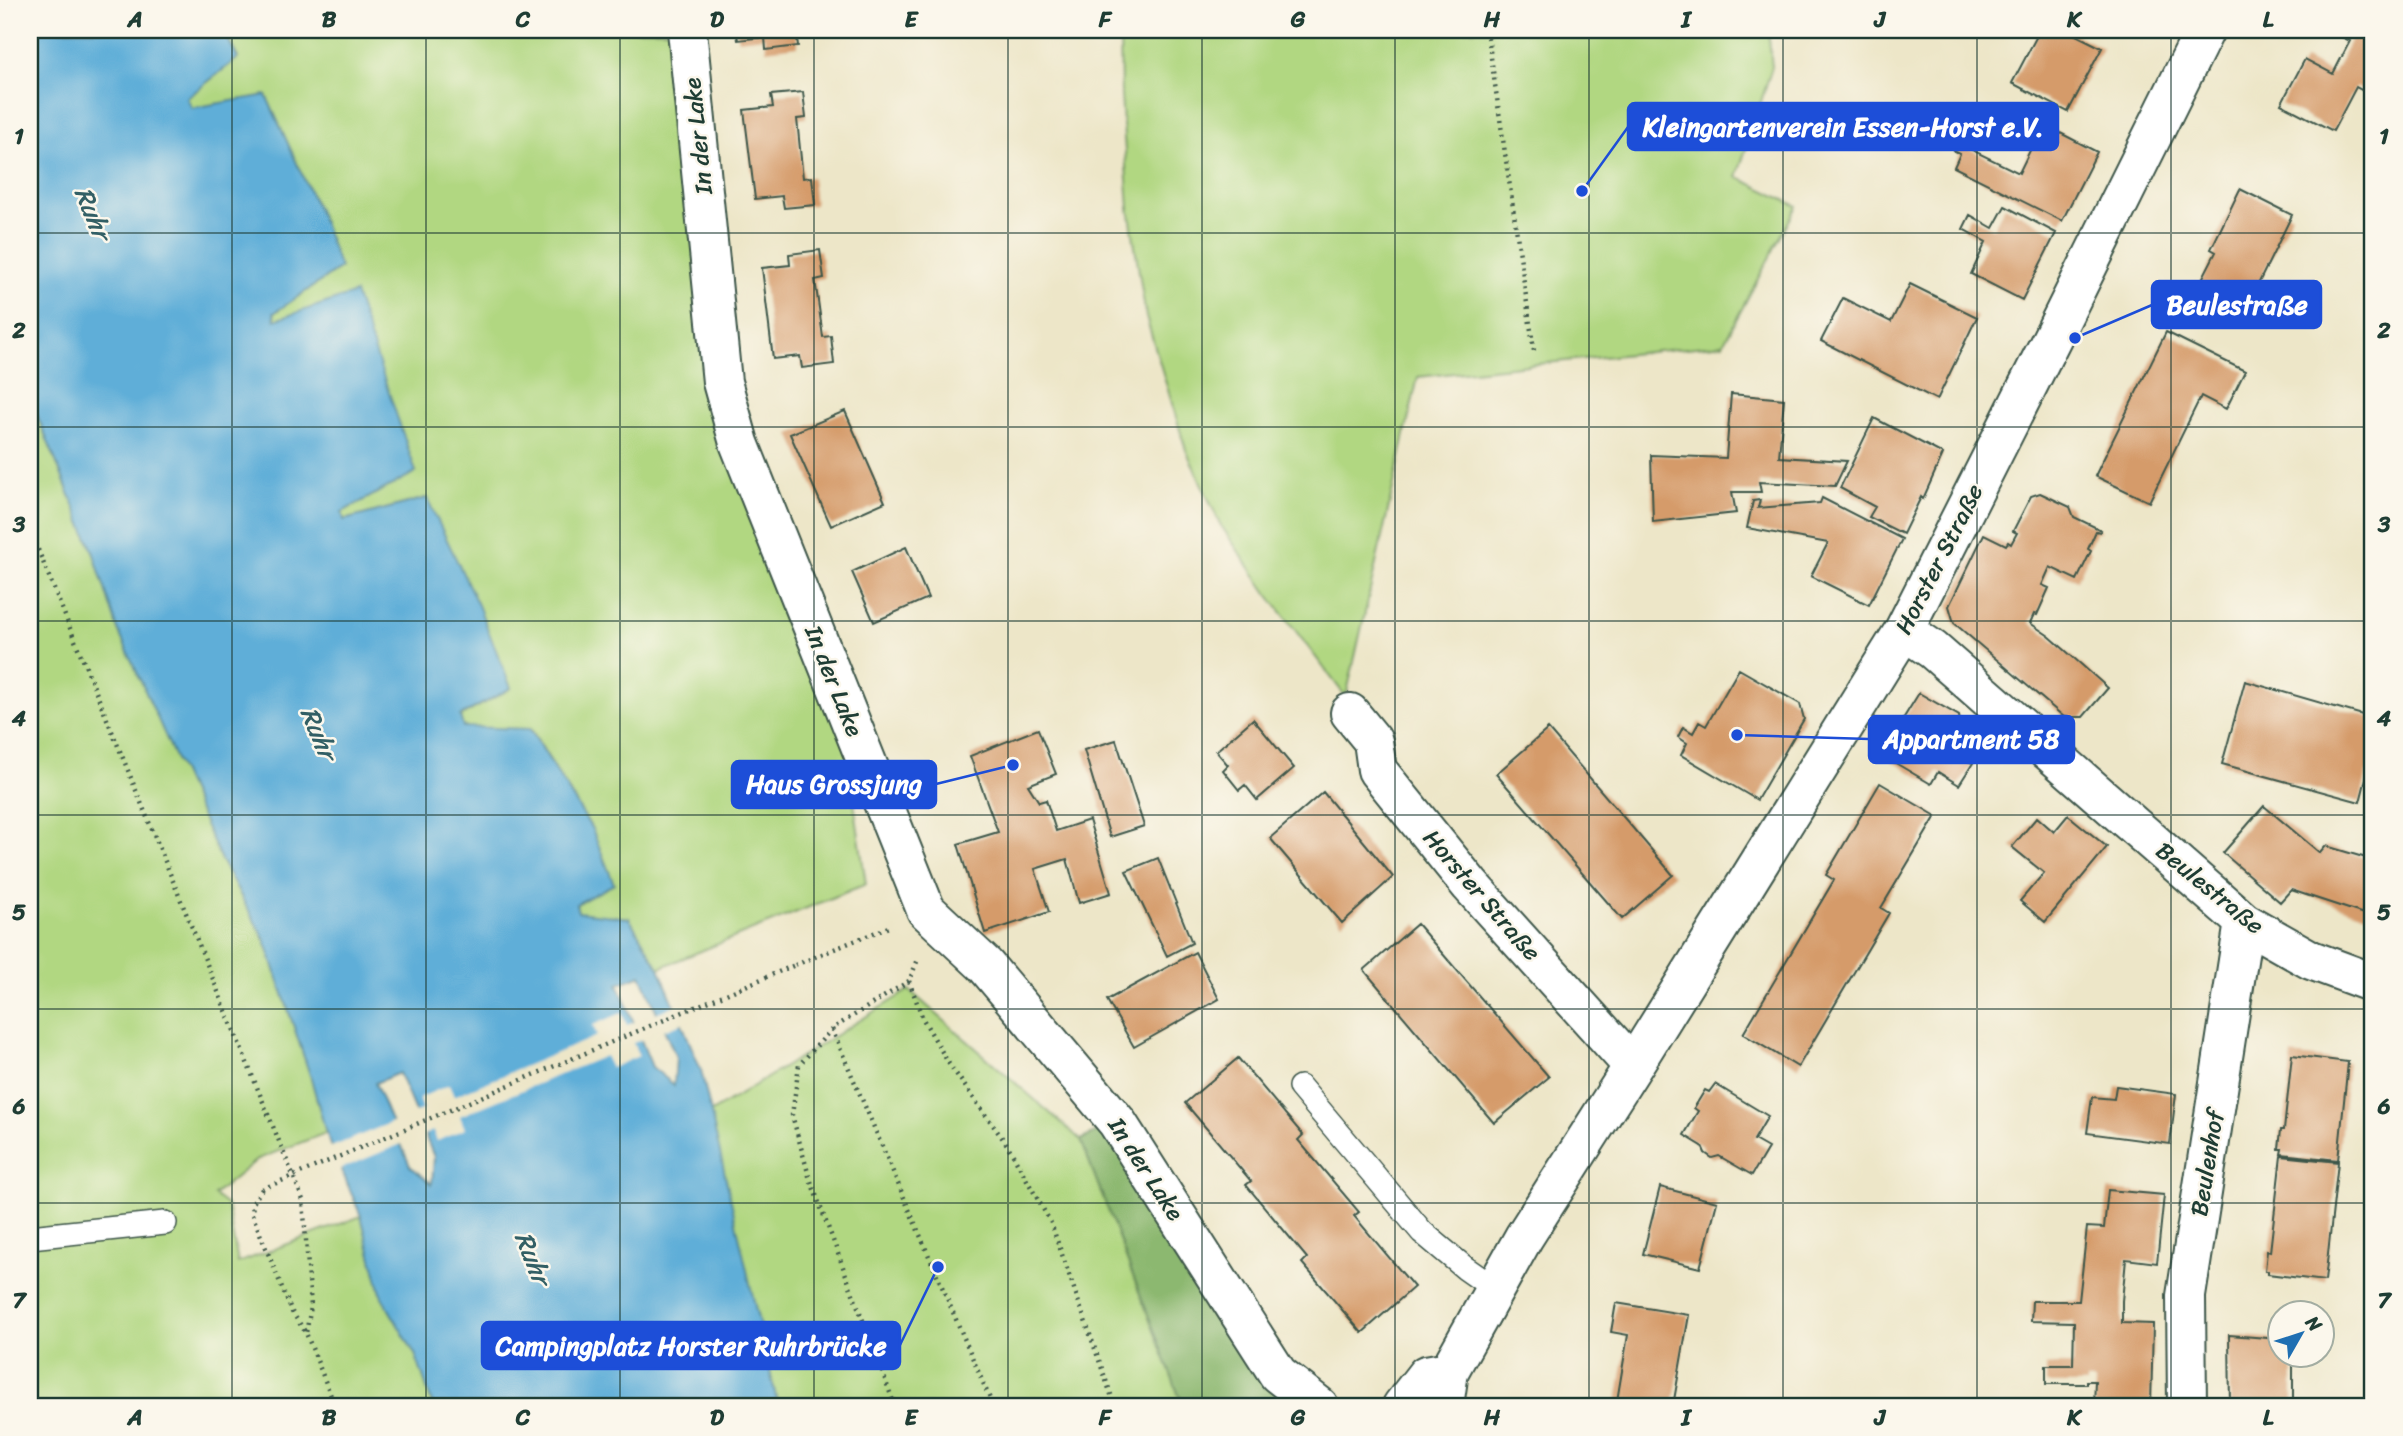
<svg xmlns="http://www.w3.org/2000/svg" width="2403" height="1436" viewBox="0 0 2403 1436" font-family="Sriracha,sans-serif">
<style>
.green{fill:#b1d781;stroke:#688a5a;stroke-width:2}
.forest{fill:#8cb86f;stroke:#567a52;stroke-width:2}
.water{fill:#5eaed8;stroke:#3e7686;stroke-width:2;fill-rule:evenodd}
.pier{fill:#ede6c8}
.building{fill:#d59b6b}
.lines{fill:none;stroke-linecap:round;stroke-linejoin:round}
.service-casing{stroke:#3e564a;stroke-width:26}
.minor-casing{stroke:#3e564a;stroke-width:42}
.path{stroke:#3e564a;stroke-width:4.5;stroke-dasharray:2 5;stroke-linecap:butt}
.service{stroke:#fff;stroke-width:23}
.minor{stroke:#fff;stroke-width:38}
.path-bridge{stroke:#3e564a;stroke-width:4.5;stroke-dasharray:2 5;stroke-linecap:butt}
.grid{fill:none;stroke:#1f3d34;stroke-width:2;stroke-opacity:0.55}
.labels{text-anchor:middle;stroke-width:5;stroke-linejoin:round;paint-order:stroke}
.street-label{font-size:24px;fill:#1f3d34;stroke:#fbf7ec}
.water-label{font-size:26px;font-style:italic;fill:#325f65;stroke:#fbf7ec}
.leader{fill:none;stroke:#1d4ed8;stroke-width:2.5}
.callout-dot{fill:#1d4ed8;stroke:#fbf7ec;stroke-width:2.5}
.callout{fill:#1d4ed8;stroke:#1d4ed8;stroke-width:2.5}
.callout-label{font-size:26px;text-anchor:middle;font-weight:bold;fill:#fff}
.neatline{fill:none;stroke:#1f3d34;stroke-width:2.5}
.grid-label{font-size:23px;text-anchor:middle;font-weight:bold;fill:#1f3d34}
</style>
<rect width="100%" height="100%" fill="#fbf7ec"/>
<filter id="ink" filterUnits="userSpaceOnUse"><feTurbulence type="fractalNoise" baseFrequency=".0143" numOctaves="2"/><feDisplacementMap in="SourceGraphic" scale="14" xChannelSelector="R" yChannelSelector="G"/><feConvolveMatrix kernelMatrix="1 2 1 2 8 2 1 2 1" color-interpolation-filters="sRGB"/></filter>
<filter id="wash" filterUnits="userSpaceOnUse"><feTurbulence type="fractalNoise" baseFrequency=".00686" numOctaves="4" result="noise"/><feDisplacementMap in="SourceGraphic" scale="28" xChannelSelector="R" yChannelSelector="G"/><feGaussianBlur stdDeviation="1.57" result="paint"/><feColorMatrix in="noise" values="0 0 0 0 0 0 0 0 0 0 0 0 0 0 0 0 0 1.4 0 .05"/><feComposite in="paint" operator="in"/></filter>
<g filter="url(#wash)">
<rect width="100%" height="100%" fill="#ede6c8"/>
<!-- green -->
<path class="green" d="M223,30H676L712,382L845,741L866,884L659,968L629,918L578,913L576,904L614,884L592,829L531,729L463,728L460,717L511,688L426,498L344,520L342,512L416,471L276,321L274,313L340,268L318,210L266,95L192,108L186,99L238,58Z
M1120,30H1768L1772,67L1737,177L1797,206L1723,344L1418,377L1346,697L1267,593L1220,524L1186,450L1146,317L1129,208L1121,95Z
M30,398L93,551L118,630L221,860L265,940L311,1078L326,1133L258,1159L214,1195L227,1205L238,1263L361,1216L382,1297L416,1356L433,1406H30Z
M909,990L1081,1140L1183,1406H778L710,1113Z"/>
<!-- forest -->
<path class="forest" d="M1110,1125L1309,1406H1183L1081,1140Z"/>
<!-- water -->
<path class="water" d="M30,30H223L238,58L187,98L192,108L266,95L318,210L340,268L274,313L275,320L355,293L416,472L342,512L344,520L427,498L478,605L511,688L460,716L463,727L530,729L592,829L614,884L576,904L578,912L629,918L659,968L701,1070L778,1406H433L416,1356L382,1297L361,1216L326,1133L311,1078L265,940L221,860L118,630L93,551L30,398ZM641,975L676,1057L674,1085L652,1067L618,984ZM399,1073L434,1157L432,1184L410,1166L375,1083Z"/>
<!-- pier -->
<path class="pier" d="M677,1004L685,1022L661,1031L654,1014Z
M622,1013L627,1025L637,1021L644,1039L633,1043L639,1056L611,1068L605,1056L460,1116L465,1129L437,1141L433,1131L421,1136L412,1114L423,1109L419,1098L449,1085L454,1096L597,1036L593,1025Z
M395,1121L404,1143L338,1170L329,1148Z"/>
<g id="blocks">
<!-- building -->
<path class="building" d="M736,30H796L798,46L766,50L765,37L738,40Z
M2040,30H2066L2102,48L2068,112L2012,83Z
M2328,30H2373V96L2356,87L2333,131L2281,104L2305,59L2333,74L2350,41Z
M803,92L806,118L797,119L800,149L803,178L812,177L815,205L784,208L782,196L755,199L744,110L773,107L771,95Z
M2043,124L2097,152L2062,221L1954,167L1960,154L1954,151L1958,143L2019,173Z
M2240,189L2292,215L2246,309L2199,285L2216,252L2211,249Z
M2005,206L2056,233L2022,300L1971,274L1986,242L1963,229L1970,215L1993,228Z
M820,250L824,278L815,280L819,308L823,337L831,336L834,364L802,368L800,356L773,359L762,268L790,265L789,254Z
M1910,284L1977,317L1937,400L1821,341L1843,298L1891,322Z
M2166,332L2245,371L2226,409L2201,396L2149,502L2095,476Z
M1731,394L1784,399L1779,457L1847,461L1835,486L1759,482L1761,492H1732L1736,513L1653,522L1651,455L1726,458Z
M845,411L885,502L831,526L790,434Z
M1874,418L1943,454L1923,499L1921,497L1903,534L1869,517L1875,507L1840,488Z
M2040,493L2070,507L2074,517L2101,530L2100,532L2096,531L2088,549L2091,551L2077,580L2050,567L2042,585L2049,588L2037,615L2034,614L2030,623L2049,636L2108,688L2083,717H2064L1954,623L1949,606L1984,534L2006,545L2008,542L2011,544L2017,533L2013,531L2031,496Z
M1822,498L1902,539L1869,605L1811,576L1828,543L1747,528L1753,501L1760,500L1758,508L1820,503Z
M906,547L928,598L874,622L852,572Z
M1739,669L1800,704L1804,719L1757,800L1681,755L1687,743L1678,737L1683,727L1693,733L1699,722L1706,726Z
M2245,681L2373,718V751L2360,802L2222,764Z
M1919,693L1959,716L1960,722L1970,727L1968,730L1982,739L1968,761L1973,763L1959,785L1938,772L1931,784L1892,761L1911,730L1900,724Z
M1253,719L1294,768L1257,800L1245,785L1239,790L1223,770L1228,765L1216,751Z
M1038,729L1056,774L1028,785L1039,802L1046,800L1056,831L1089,820L1111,893L1079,903L1067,859L1035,869L1049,912L985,933L958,844L998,832L970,756Z
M1548,729L1673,875L1622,919L1496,774Z
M1116,740L1144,826L1110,837L1084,750Z
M1880,783L1936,816L1881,908L1889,913L1798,1067L1743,1034L1834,880L1826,875Z
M1323,792L1393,877L1342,923L1270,838Z
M2264,806L2320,853L2326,846L2373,860V917L2291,890L2280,902L2223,853Z
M2068,815L2107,847L2045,922L2020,901L2044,873L2012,847L2037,817L2054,832Z
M1158,858L1192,943L1167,956L1126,871Z
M1417,924L1549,1077L1494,1123L1364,970Z
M1195,952L1219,999L1134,1047L1107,1000Z
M2292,1055L2348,1062L2338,1160L2281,1154L2282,1149H2279L2281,1130H2284Z
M1238,1058L1303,1135L1298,1140L1359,1212L1354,1216L1414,1287L1362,1333L1302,1263L1307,1258L1246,1185L1251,1181L1185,1103Z
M1715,1084L1768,1116L1754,1140L1768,1148L1752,1175L1719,1156L1712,1158L1705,1153L1702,1146L1684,1135L1698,1111L1694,1108L1705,1090L1709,1092Z
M2116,1086L2176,1094L2170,1144L2087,1133L2092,1097L2114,1099Z
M2281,1156L2338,1162L2325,1281L2268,1274V1271H2265L2267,1251L2270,1252Z
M1660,1187L1717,1202L1700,1268L1643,1254Z
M2108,1190L2164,1195L2157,1263L2126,1259L2122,1301V1323L2153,1324L2151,1406H2094L2095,1381H2087V1384H2046V1365H2073L2074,1322L2031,1321L2032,1301H2079L2087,1227L2104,1228Z
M1616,1303L1689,1315L1673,1406H1646L1617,1401L1628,1335L1611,1332Z
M2229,1335L2280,1339V1356H2293V1406H2230Z"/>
</g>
</g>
<g filter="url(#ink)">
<use href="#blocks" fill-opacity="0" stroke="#3e564a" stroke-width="2"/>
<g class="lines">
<!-- service casing -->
<g class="service-casing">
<path id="service" d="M1300,1087L1422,1232L1465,1268L1495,1289
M30,1237L165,1223"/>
</g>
<!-- minor casing -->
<g class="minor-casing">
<path id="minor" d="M687,30L722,382L739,443L926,910L985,965L1117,1122L1278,1374L1319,1406
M1904,630L1933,650L2244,922L2311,960L2373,983
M1350,713L1373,741L1377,770L1470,885L1633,1066
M1402,1406L1426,1375L1449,1371
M1444,1406L1449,1371L1524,1237L1633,1066L1904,630L2055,332L2205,30
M2187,1406L2186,1296L2244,922"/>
</g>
<!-- path -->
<path class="path" d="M1487,30L1534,351
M30,530L303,1200L311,1307L306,1333
M795,965L891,926
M909,981L923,1019L949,1064L1008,1146L1051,1223L1115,1406
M832,1029L993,1406
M262,1189L253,1203L252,1214L292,1312L306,1333L335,1406
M895,1406L809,1176L792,1115L799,1065L832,1029L909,981L919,957"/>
<!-- service -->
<use href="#service" class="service"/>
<!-- minor -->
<use href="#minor" class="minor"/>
<!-- path-bridge -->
<path class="path-bridge" d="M262,1189L795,965"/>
</g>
</g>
<!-- grid -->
<path class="grid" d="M232,30V1406M426,30V1406M620,30V1406M814,30V1406M1008,30V1406M1202,30V1406M1395,30V1406M1589,30V1406M1783,30V1406M1977,30V1406M2171,30V1406M30,233H2373M30,427H2373M30,621H2373M30,815H2373M30,1009H2373M30,1203H2373"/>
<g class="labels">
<!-- street labels -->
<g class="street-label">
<text transform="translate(698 136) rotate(-96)" y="8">In der Lake</text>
<text transform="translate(1939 559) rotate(-63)" y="8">Horster Straße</text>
<text transform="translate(834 681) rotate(68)" y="8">In der Lake</text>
<text transform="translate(2210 888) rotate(39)" y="8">Beulestraße</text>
<text transform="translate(1482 895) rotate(49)" y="8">Horster Straße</text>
<text transform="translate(2207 1163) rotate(-81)" y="8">Beulenhof</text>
<text transform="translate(1146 1169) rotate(57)" y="8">In der Lake</text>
</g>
<!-- water labels -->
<g class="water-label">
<text transform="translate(93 213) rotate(67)" y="9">Ruhr</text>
<text transform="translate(319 733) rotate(67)" y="9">Ruhr</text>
<text transform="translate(533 1258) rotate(68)" y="9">Ruhr</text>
</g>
</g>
<!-- callouts -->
<path class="leader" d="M1582 191L1628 127M2075 338L2152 305M1737 735L1869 739M1013 765L936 784M938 1267L900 1345"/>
<g class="callout-dot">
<circle cx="1582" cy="191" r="7"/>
<circle cx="2075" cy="338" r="7"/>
<circle cx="1737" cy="735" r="7"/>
<circle cx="1013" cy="765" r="7"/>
<circle cx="938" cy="1267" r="7"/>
</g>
<g class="callout">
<rect x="1628" y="103" width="430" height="47" rx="7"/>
<rect x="2152" y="281" width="169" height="47" rx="7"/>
<rect x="1869" y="716" width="205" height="47" rx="7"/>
<rect x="732" y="761" width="204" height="47" rx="7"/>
<rect x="482" y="1322" width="418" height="47" rx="7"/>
</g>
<g class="callout-label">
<text x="1843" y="136">Kleingartenverein Essen-Horst e.V.</text>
<text x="2237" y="314">Beulestraße</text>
<text x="1971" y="748">Appartment 58</text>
<text x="834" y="793">Haus Grossjung</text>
<text x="691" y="1355">Campingplatz Horster Ruhrbrücke</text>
</g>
<!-- margin -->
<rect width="2403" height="1436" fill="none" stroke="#fbf7ec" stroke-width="77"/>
<!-- north arrow -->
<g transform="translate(2301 1334) rotate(51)"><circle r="33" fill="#fbf7ec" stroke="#a3ada2" stroke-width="2"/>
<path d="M0-5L12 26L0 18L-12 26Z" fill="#1f6fb2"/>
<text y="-10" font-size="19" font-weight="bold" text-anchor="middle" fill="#1f3d34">N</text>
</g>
<rect x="38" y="38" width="2326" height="1360" class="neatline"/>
<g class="grid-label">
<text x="135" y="27">A</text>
<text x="329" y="27">B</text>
<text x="523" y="27">C</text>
<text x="717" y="27">D</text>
<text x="911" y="27">E</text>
<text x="1105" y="27">F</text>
<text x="1298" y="27">G</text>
<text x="1492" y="27">H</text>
<text x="1686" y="27">I</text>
<text x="1880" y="27">J</text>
<text x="2074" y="27">K</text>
<text x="2268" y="27">L</text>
<text x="19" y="144">1</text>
<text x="2384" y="144">1</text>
<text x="19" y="338">2</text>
<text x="2384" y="338">2</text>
<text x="19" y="532">3</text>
<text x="2384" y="532">3</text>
<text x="19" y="726">4</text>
<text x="2384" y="726">4</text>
<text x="19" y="920">5</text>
<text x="2384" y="920">5</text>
<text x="19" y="1114">6</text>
<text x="2384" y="1114">6</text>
<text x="19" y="1308">7</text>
<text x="2384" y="1308">7</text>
<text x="135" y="1425">A</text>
<text x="329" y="1425">B</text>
<text x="523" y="1425">C</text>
<text x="717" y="1425">D</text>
<text x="911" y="1425">E</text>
<text x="1105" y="1425">F</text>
<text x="1298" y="1425">G</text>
<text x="1492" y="1425">H</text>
<text x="1686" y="1425">I</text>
<text x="1880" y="1425">J</text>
<text x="2074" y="1425">K</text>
<text x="2268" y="1425">L</text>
</g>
</svg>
